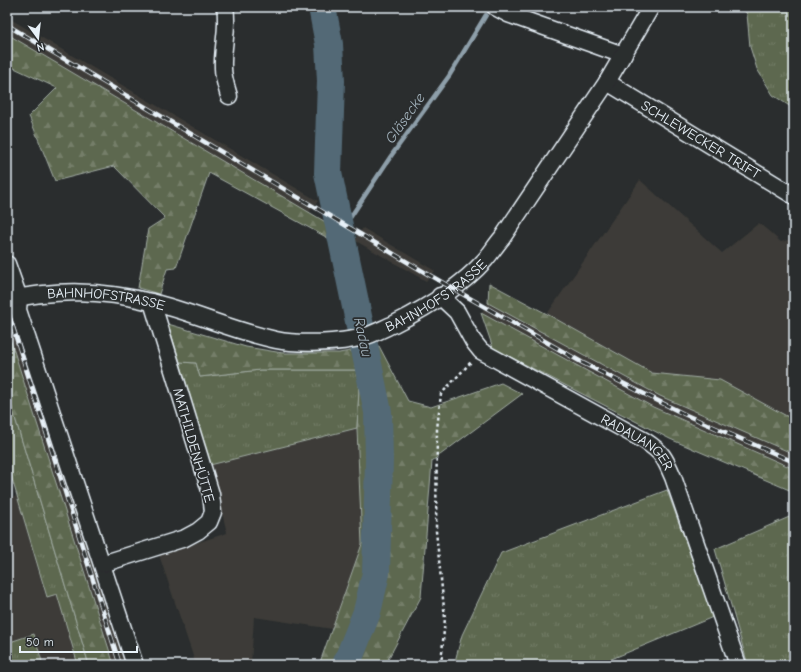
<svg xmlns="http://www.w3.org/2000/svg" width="801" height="672" viewBox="0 0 801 672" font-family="'Comic Neue',sans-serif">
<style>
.built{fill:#3c3b37}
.grass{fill:url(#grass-tufts);stroke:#a2aca4}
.forest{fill:url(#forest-firs);stroke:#a2aca4}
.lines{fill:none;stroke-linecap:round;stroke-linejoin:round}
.stream{stroke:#8e9faa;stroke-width:4.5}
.river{stroke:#526976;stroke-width:28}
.minor-casing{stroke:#e8f1f8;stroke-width:19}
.path{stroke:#e8f1f8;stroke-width:2.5;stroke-dasharray:3 3;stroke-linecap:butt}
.minor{stroke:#2a2d2e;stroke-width:16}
.rail-casing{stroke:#e8f1f8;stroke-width:4.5}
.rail{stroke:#2a2d2e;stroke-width:3;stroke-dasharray:9;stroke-linecap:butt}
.labels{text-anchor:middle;stroke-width:3.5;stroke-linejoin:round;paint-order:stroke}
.street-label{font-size:14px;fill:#e8f1f8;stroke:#2a2d2e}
.water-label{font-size:15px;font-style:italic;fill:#a4b4be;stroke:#2a2d2e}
</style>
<defs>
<pattern id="grass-tufts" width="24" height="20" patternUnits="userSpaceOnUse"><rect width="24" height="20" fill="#5d684f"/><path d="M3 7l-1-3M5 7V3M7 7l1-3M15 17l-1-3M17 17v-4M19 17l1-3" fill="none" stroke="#747e69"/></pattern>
<pattern id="forest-firs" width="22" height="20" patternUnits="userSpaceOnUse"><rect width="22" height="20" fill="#5d684f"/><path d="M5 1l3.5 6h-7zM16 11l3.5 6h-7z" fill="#747e69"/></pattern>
</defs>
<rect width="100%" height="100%" fill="#2a2d2e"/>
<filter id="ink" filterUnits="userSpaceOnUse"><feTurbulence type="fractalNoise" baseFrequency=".025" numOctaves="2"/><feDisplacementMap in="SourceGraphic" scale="8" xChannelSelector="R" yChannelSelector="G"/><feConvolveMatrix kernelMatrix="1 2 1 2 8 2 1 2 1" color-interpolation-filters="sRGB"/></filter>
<g filter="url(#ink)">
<!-- built -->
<path class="built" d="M7,17L318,201L309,213L7,34Z
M640,180L722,253L759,223L781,242L794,238V420L720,380L652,373L547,314Z
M363,228L435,271L426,281L354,240Z
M7,292L15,316L126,665H114L7,329Z
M488,303L660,396L794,454V469L653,407L481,313Z
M357,428L362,544L332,629L254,617L251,665H196L159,555L227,533L210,465Z
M17,496L46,596L57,594L78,665H43L34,634L7,643V499Z"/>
<!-- grass -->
<path class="grass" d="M746,7H794V109L773,95L757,69L750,47L747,14L744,10Z
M180,362L196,363L200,377L260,370H360L357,428L210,465Z
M7,391L89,665H78L57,594L47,597L7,462Z
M667,490L713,617L597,665H454L462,635L501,553Z
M794,515V665H748L715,549Z
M34,634L43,665H7V643Z"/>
<!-- forest -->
<path class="forest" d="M7,34L334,227L337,243L209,173L176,268L167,269L159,294L138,288L148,229L165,218L114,166L55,181L29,116L57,88L12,67L7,69Z
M489,283L547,314L652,373L720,380L794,420V454L660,396L488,303Z
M481,313L653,407L794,469V492L670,439L493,348Z
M168,324L246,347L283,353H339L379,346L408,401L431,407L501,383L522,394L432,461L421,597L385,665H319L362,544L357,429L360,370H260L200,377L196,363L180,362Z
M7,329L114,665H89L7,391Z"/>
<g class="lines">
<!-- stream -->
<path class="stream" d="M340,233L391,156L449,76L486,15"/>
<!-- river -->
<path class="river" d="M322,7L329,44L331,81L328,173L378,412L379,460L376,573L367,612L346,665"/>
<!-- minor casing -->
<g class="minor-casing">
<g id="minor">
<path d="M225,7C229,27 222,47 223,68C223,77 226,86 229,96"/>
<path d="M495,7L508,14L623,55"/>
<path id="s1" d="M607,82L794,196"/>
<path d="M7,264L19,298L18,310L135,665"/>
<path id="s2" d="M440,296L457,312L473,341L481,351L645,441C662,452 665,458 673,477L738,665"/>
<path id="s3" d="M7,300C57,289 101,290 151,302C193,312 233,331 276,340C299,345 340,343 363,337C374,334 384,328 394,324C426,308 461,287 485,260C491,253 496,245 502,238L607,82L651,7"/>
<path d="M102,564L185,538L198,531L209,522L213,512L211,494L152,302"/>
</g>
</g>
<!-- path -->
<path class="path" d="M441,665L445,618L436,531L437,429L441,394L471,362
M785,665L794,662"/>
<!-- minor -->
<use href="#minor" class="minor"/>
<!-- rail casing -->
<g class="rail-casing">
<path id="rail" d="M7,25L431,276L583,363L686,415L794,462
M7,309L120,665"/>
</g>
<!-- rail -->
<use href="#rail" class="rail"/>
</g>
</g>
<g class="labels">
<!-- street labels -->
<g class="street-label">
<text dy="5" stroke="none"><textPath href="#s1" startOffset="110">SCHLEWECKER TRIFT</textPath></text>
<text dy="5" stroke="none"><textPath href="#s3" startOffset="448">BAHNHOFSTRASSE</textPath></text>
<text dy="5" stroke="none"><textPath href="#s3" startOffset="100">BAHNHOFSTRASSE</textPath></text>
<text transform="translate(194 445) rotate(74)" y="5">MATHILDENHÜTTE</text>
<text dy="5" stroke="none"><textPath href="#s2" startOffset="251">RADAUANGER</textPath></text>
</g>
<!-- water labels -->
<g class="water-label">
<text transform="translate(405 118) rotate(-55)" y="5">Gläsecke</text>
<text transform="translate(363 337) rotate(78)" y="5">Radau</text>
</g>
</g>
<!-- margin -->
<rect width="801" height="672" fill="none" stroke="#2a2d2e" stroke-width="24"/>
<rect x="12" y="12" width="777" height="648" fill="none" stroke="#e8f1f8" stroke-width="1.5" filter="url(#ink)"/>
<!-- north arrow -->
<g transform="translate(38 38) rotate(165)" stroke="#2a2d2e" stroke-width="3" paint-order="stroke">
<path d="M0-3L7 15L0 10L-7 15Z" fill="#e8f1f8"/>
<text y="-6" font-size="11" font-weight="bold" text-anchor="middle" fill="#e8f1f8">N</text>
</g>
<!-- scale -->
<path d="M20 646v6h117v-6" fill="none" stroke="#e8f1f8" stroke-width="2"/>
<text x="26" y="646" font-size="12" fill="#e8f1f8" stroke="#2a2d2e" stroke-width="3" paint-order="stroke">50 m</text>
</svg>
